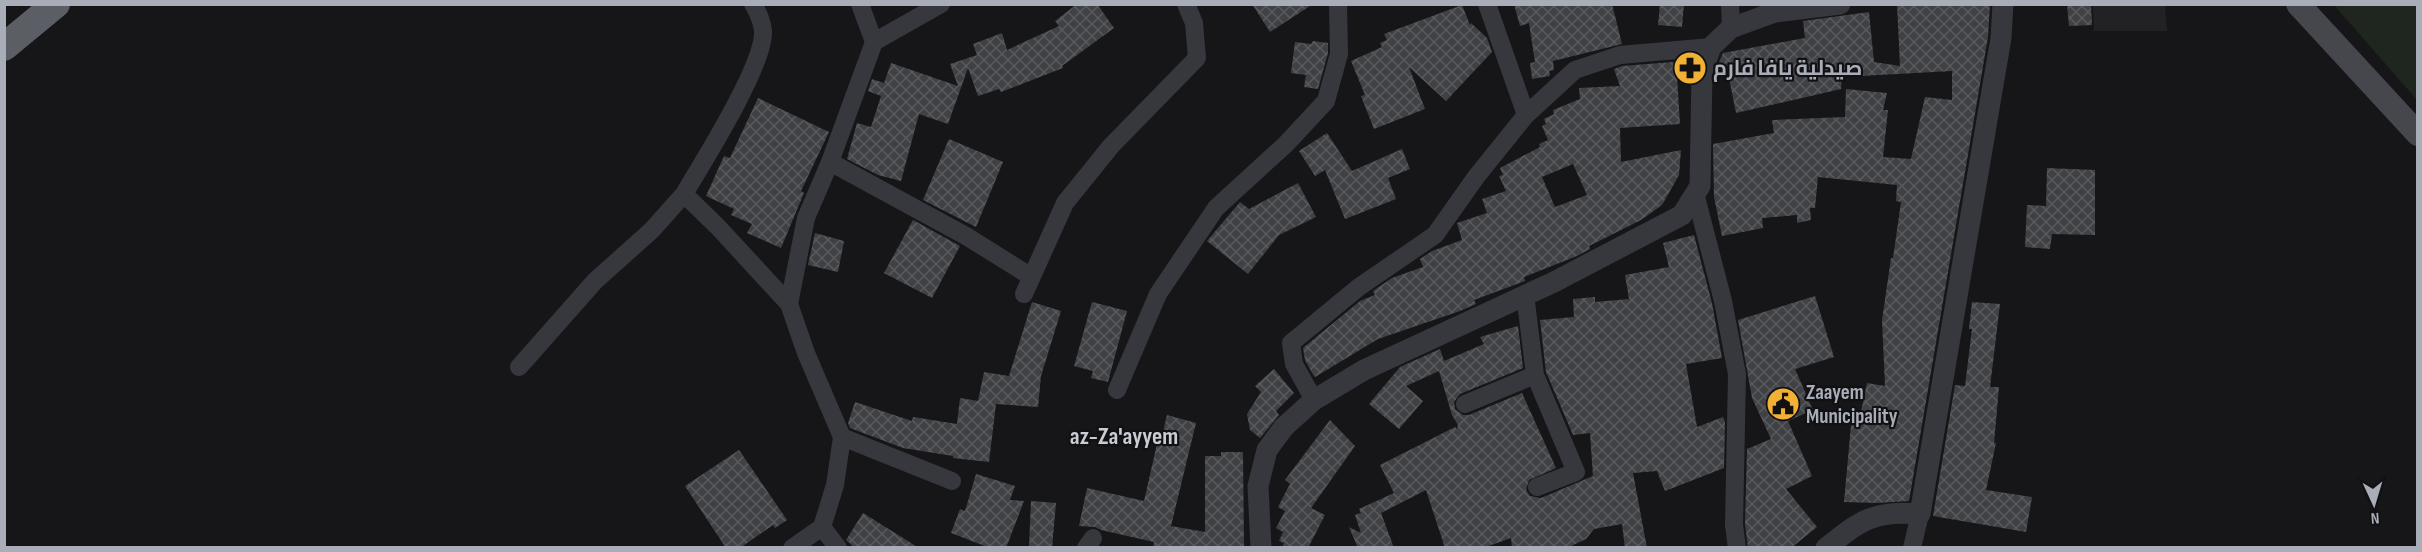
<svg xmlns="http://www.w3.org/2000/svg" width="2422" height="552" viewBox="0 0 2422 552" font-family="'Sofia Sans Condensed',Cairo,sans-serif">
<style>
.built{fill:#222225}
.grass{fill:#1e261f}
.building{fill:url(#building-cross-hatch);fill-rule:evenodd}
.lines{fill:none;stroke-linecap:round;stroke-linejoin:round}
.minor{stroke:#37383d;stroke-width:18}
.tertiary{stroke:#37383d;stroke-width:21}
.secondary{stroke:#45474d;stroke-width:24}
.trunk{stroke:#5b5e65;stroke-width:28}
.labels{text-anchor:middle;stroke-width:4.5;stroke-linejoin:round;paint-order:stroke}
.poi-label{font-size:21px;font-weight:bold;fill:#a8adb8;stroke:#111113;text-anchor:start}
.quarter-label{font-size:24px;font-weight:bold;fill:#c9ccd4;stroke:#111113}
</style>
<defs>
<pattern id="building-cross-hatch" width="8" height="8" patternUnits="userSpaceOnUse" patternTransform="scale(1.5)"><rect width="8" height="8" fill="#404145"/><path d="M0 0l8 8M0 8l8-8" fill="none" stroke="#595a5e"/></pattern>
</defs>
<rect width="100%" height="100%" fill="#161618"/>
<!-- built -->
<path class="built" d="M2093,5H2165L2167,31H2094Z"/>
<!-- grass -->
<path class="grass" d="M2334,5H2417V100Z"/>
<!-- building -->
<path class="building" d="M1077,4H1097L1114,28L1062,66L1063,68L1001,92L999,89L978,96L968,68L948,124L919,114L901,181L878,175L847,159L857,123L871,127L881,96L868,91L872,79L884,83L891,63L958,86L950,64L977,55L973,44L1002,33L1007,50L1059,26L1055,21Z
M1252,4H1313L1270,32Z
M1514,4H1612L1622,44L1553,61L1554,70L1549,71L1550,76L1532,79L1530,63L1535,62L1529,23L1520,26Z
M1660,4H1684L1682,27L1658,25Z
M1897,4H1990L1988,37L1909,501L1876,503L1844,502L1851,425L1858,426L1867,383L1885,386L1882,320L1891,258H1893L1901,202L1896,201L1897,185L1818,177L1815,208H1810L1811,220L1797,223V215L1762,218L1763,228L1722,236L1714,197L1713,144L1774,133L1772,120L1845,117L1846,89L1887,93L1883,110H1888L1883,157L1911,159L1925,97L1952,100V71L1842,77L1841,89L1736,113L1727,68L1721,69L1719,62L1723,53L1805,38L1803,21L1869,12L1874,62L1900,66Z
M2067,4H2091L2092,25L2069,26Z
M1462,5L1470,25L1471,23L1487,38L1492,52L1446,101L1409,67L1425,109L1374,129L1361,96L1365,95L1351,61L1382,47L1380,43L1387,40L1384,34Z
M1313,41L1328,43V53L1318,89L1304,87L1306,75L1291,73L1295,42L1311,44Z
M1686,61V76L1677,77L1680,124L1620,128L1621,162L1681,150L1679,175L1662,205L1641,220L1589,246L1590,249L1577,256L1524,277L1525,281L1474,300L1476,304L1460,311L1378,339L1315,377L1312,373L1305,360L1303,348L1360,301L1375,295L1373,291L1392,278L1423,267L1420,259L1432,251L1462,240L1457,223L1487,213L1482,199L1506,191L1499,176L1503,175L1500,168L1540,147L1539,144L1548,140L1542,126L1546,124L1544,119L1554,114L1553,110L1580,99L1579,88L1620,86L1614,69L1622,66ZM1573,164L1587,195L1555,207L1542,177Z
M758,98L829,132L801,191L804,193L781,248L747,233L752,224L731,215L734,209L706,196L724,156L730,158Z
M1327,133L1352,171L1402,149L1410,169L1388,178L1396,199L1345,219L1325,170L1315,176L1299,151Z
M949,139L1003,162L976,227L923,200Z
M2047,168L2095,170V235L2052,234L2050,249L2025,247L2027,205L2046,206Z
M1298,183L1316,217L1279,235L1248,274L1207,241L1240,202L1249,209Z
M913,220L960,246L932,298L884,273Z
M815,233L844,241L838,272L808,265Z
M1694,235L1712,303L1722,358L1686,364L1697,427L1723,417L1725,422L1724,468L1665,491L1657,471L1633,473L1647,548H1625L1622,524L1594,529L1586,539L1567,548H1512L1511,538L1483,548H1445L1426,490L1381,513L1394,548H1358L1349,527L1361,533L1355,515L1361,513L1359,509L1394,493L1380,465L1455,427L1457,429L1458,425L1452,415L1439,371L1406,386L1423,401L1399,429L1369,404L1400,367L1440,349L1444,361L1484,344L1480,337L1518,326L1523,368L1460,394L1454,402L1455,409L1463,415H1469L1522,393L1556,468L1529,480L1526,490L1530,496L1541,498L1593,476L1590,433L1573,435L1546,372L1540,320L1574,317L1573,299L1595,297V302L1629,299L1625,275L1669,267L1663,243Z
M1815,296L1834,357L1795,369L1813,410L1788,421L1812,476L1786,489L1817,527L1791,548H1748L1745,524L1747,449L1771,439L1752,398L1738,320Z
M1032,302L1061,311L1041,376L1038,407L996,404L989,462L953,458V456L903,448L850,428L848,423L855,402L912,421L913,417L957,424L960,398L978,401L984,372L1009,376Z
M1092,302L1127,311L1108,382L1091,378L1093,371L1074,366Z
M1972,302L2000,304L1990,387H1999L1994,443H1996L1986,490L2032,497L2026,532L1933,516L1955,385L1965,386L1972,329H1969Z
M1274,369L1294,393L1276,411L1279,415L1260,438L1250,430L1247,414L1261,392L1255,386Z
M1167,415L1196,423L1171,526L1205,532V456H1221V452H1243L1244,548H1153L1154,542L1101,530L1095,527L1079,526L1087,488L1144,501L1159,435L1162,436Z
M1330,420L1355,446L1311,508L1325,515L1308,548H1282L1284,543L1279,541L1283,532L1276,528L1285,511L1278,507L1290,484L1285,480Z
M739,450L787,520L775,528L773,525L740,548H726L685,486Z
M976,474L1015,486L1010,500L1024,501L1006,548H990L951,533L960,509L965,511Z
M1031,501L1056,503L1052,548L1029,547Z
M863,513L919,548H855L846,540Z"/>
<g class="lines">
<!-- minor -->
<path class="minor" d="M753,4C758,12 762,22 763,31C765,64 703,162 684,194L718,227L789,304
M860,4L874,42
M1487,4L1526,115
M1730,4L1731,28
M830,162L966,236L1030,276
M1695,193L1723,301L1737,374L1734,525L1737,548
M1024,294L1065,203L1111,146L1197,58L1194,23L1186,4
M519,367L595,281L652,230L684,194
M1535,375L1576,472L1537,487
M1117,390L1158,294L1216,208L1286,144L1326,101L1339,54L1338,4
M1314,400L1294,364L1291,343L1359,287L1435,235L1476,177L1526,115L1575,70L1620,55L1711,47
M1465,404L1535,375L1525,294
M842,437L952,481
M822,527L838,548
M792,548L822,527L835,485L842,437L806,353L789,304L806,218L830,162L874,42L941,4
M1086,548L1093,538
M1912,548L1920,514"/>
<!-- tertiary -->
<path class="tertiary" d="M1261,548L1258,486L1267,450L1284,427L1314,400L1364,370L1554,282L1682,215L1700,186L1702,72L1711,47L1731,28L1775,12L1840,4
M1826,548C1861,520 1874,510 1920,514L2001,38L2003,4"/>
<!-- secondary -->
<path class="secondary" d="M2298,4L2418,134"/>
<!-- trunk -->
<path class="trunk" d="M4,47L56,4"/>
</g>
<!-- icons -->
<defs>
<g id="pharmacy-disc" transform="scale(1.725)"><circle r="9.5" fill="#f2b134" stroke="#111113"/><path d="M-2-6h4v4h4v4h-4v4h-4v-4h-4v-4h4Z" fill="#111"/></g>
<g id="civic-disc" transform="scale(1.725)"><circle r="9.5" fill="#f2b134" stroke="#111113"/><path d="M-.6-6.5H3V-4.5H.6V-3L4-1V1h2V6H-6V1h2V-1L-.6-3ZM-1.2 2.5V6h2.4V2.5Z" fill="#111"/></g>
</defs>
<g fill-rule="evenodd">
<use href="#pharmacy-disc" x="1690" y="68"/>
<use href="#civic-disc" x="1783" y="404"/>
</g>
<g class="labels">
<!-- poi labels -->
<g class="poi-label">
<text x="1713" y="75">صيدلية يافا فارم</text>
<text x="1806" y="399">Zaayem<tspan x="1806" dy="24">Municipality</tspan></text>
</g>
<!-- quarter labels -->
<g class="quarter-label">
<text x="1124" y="444">az-Za'ayyem</text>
</g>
</g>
<!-- border -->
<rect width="2422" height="552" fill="none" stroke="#a8adb8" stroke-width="12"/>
<!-- north arrow -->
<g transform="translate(2374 504) rotate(176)" stroke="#111113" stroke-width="4.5" paint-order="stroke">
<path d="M0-4.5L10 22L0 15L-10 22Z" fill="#a8adb8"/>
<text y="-9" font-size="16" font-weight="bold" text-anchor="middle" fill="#a8adb8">N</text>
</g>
</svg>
